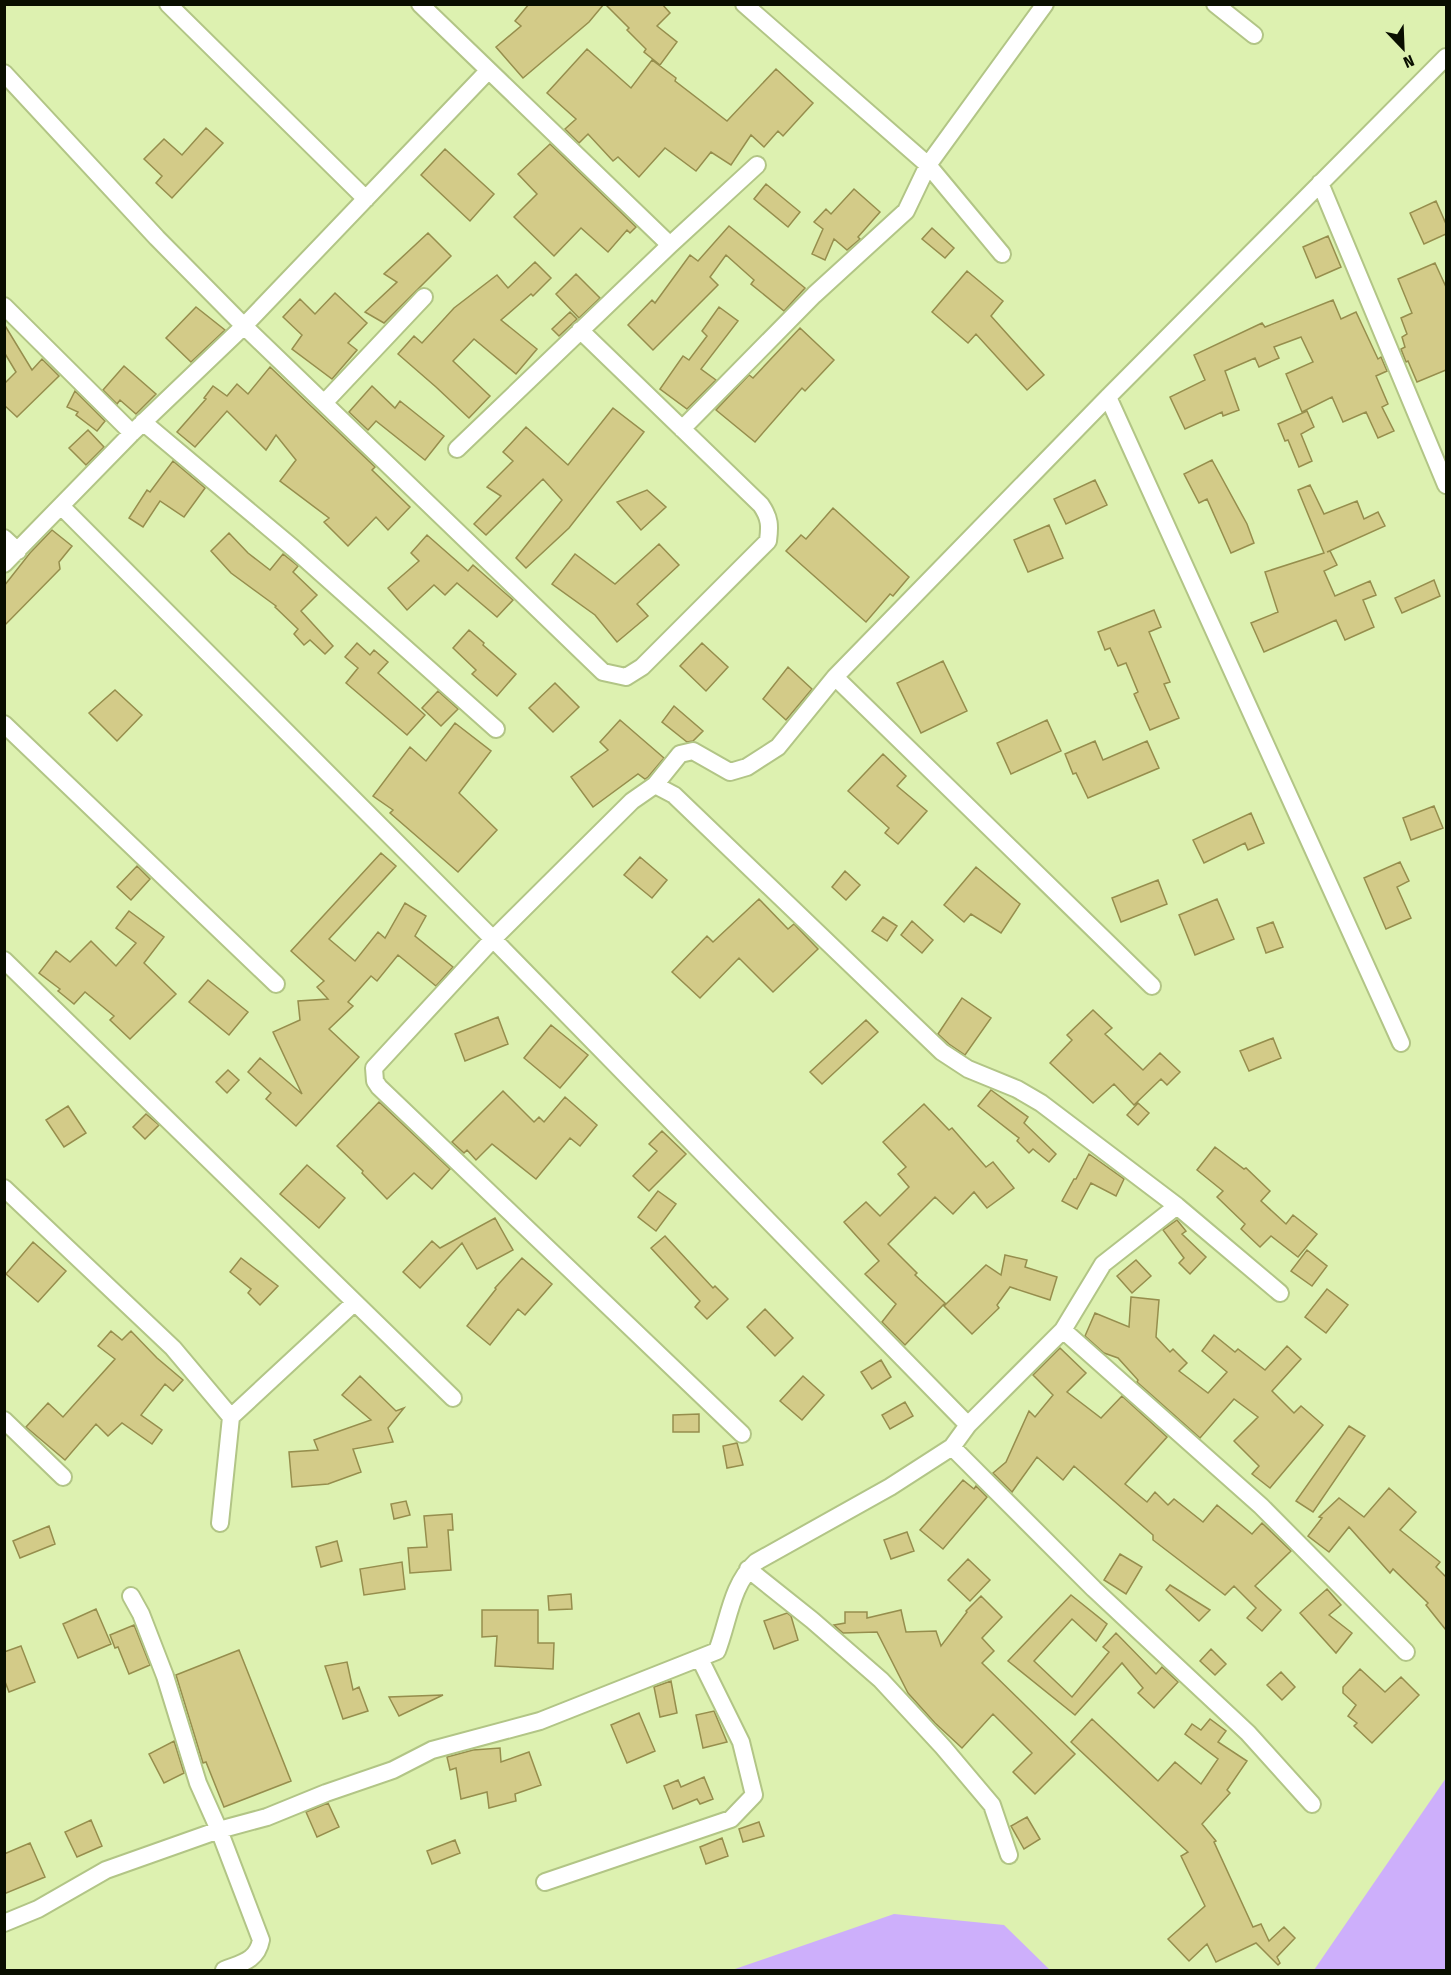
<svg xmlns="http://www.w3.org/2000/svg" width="1451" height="1975" viewBox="0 0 1451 1975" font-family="'Fira Sans Condensed',sans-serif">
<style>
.green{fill:#cdaffb}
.building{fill:#d3cb88;stroke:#968e4d;stroke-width:1.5}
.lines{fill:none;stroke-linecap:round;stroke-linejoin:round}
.street-casing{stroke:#b2c586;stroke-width:20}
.street{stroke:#fff;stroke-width:16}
</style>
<rect width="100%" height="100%" fill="#ddf1b0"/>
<!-- green -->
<path class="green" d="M1446,1778V1970H1314Z
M894,1914L1004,1925L1050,1970H732Z"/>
<!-- building -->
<path class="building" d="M529,4H604L589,22L523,78L496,47L521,26L515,21Z
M605,4H662L670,13L657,26L677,42L660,65L644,52L646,49L627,30L629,28Z
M587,49L631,88L652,60L676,78L675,81L727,121L776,69L813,103L783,136L778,131L764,147L751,135L731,165L711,152L696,171L665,148L639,177L618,157L613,161L588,134L579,143L565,129L576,119L547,93Z
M206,128L223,143L172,198L156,183L162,176L144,159L164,139L182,155Z
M550,144L636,227L630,233L627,230L608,252L581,228L554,256L514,217L537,194L518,174Z
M445,149L494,194L470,221L421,175Z
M766,184L800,212L788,227L754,199Z
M854,189L880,212L858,237L860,239L847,250L834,239L825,260L812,254L823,229L814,222L826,209L831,214Z
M1436,201L1446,224V234L1424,244L1410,213Z
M729,226L805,288L784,311L751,284L754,280L726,255L710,277L718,285L653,350L628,325L652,300L655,303L690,255L698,261Z
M932,228L954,248L945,258L922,239Z
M428,233L451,256L384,323L365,312L397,282L384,274Z
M1328,236L1341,267L1316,278L1303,247Z
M535,262L551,278L533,296L531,294L501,320L537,349L516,374L474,339L453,361L490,396L469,418L436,387L398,354L414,336L422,343L454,308L497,275L508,288Z
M1435,263L1446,287V370L1417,382L1408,361L1406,362L1401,349L1405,347L1402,337L1407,334L1401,318L1412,313L1398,279Z
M967,271L1003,301L991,316L1044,375L1027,390L976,334L968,343L932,312Z
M576,274L600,298L579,318L556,294Z
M335,293L367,323L348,343L357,350L332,379L292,349L302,335L283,317L300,299L315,314Z
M1333,300L1341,319L1356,312L1378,359L1381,357L1387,371L1376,376L1388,404L1382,407L1394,431L1378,438L1366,412L1343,422L1332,397L1302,412L1286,374L1313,362L1301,337L1274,347L1279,358L1259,367L1255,358L1225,371L1239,410L1223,416L1222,412L1185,429L1170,397L1205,380L1194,355L1262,323L1265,327Z
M196,307L225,330L191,362L166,338Z
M719,307L738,321L701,369L716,380L687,409L660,389L683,356L689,360L707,336L702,331Z
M570,312L577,319L559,336L552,329Z
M4,324L32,370L42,359L59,376L17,417L4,405V384L16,372L4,352Z
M800,328L834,360L805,391L802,388L755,442L716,410L749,375L753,378Z
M124,366L156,394L136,414L120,400L117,404L103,390Z
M270,367L375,467L372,470L410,507L388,530L376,517L348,546L324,522L329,518L280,481L296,460L276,435L266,450L227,411L195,447L177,432L206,399L204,398L213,386L227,396L237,384L248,394Z
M372,386L395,408L400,401L444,436L425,460L376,421L368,430L349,412Z
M75,391L105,421L97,431L76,415L78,412L67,407Z
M613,408L644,432L569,528L526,568L516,558L562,500L543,479L486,535L474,524L501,496L487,487L513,461L503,452L526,427L568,465Z
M1307,411L1314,427L1301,434L1312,461L1299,467L1288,440L1285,441L1278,424Z
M88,430L104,447L86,465L69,448Z
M1212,460L1247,524L1254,543L1231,553L1207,499L1199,503L1184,474Z
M173,461L205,488L184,517L160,501L143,527L129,518L147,490L150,492Z
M1095,480L1107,505L1066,524L1054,499Z
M1310,485L1324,514L1357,501L1364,519L1378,512L1385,526L1327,552L1330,551L1337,565L1324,571L1335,596L1370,581L1376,595L1363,600L1374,627L1345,640L1336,620L1264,652L1251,623L1278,612L1265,572L1324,553L1298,490Z
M647,490L666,507L641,530L617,502Z
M833,508L909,577L893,596L890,594L866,622L786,551L801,535L806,539Z
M1049,525L1063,558L1028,572L1014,540Z
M52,530L72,546L59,562L60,569L4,626V586L30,553Z
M229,533L248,553L270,570L283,554L298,566L293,572L317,595L301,611L333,646L325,654L310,640L304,645L294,634L298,629L275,607L276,606L231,573L211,551Z
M427,535L468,571L473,565L513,600L497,617L457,583L445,595L434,585L407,610L388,588L419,561L411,553Z
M659,544L679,565L637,604L648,616L617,642L595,615L552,584L575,554L615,584Z
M1434,580L1440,596L1402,613L1395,598Z
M1154,610L1161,627L1149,632L1170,682L1164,684L1179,718L1150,730L1134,694L1138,692L1126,663L1118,666L1110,648L1105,650L1098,632Z
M469,630L484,643L483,645L516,674L497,696L472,674L476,670L453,648Z
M357,643L370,655L374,650L388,662L378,673L425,715L407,735L346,683L358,668L345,657Z
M702,643L728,667L706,691L680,666Z
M943,661L967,711L921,733L897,683Z
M788,667L812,689L786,720L763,699Z
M555,683L579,707L553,732L529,708Z
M115,690L142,715L117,741L89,713Z
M438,691L458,709L441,726L422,708Z
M674,706L703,731L693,741L687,742L662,722Z
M620,720L664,758L648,777L645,779L638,774L593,807L571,777L608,750L600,742Z
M1047,720L1061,751L1011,774L997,743Z
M455,723L491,751L459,793L497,830L458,872L390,813L393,810L373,796L410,747L426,761Z
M1095,741L1103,760L1147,741L1159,768L1088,798L1076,773L1073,774L1065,754Z
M883,754L906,776L897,786L927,811L898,844L885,833L889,828L848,791Z
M1434,806L1443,828L1411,840L1403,818Z
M1251,813L1264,843L1248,850L1245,843L1204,863L1193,840Z
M381,853L396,866L329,939L355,961L378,932L385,938L405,903L426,916L415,936L453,967L436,986L398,955L377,981L371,976L348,1002L353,1006L329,1029L359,1057L296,1126L266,1099L271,1093L248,1072L260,1058L302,1094L273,1032L300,1020L298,1001L328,999L317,987L324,981L291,951Z
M640,857L667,880L652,898L624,875Z
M1400,862L1409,881L1397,887L1411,918L1386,929L1364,878Z
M137,866L150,879L131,900L117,887Z
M976,867L1020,904L1001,933L971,914L964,922L944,905Z
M845,871L860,885L846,900L832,887Z
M1158,880L1167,904L1121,922L1112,898Z
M759,899L788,929L794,924L818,949L773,992L739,958L700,998L672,972L707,936L713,942Z
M1217,899L1234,939L1195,955L1179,915Z
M129,911L164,937L144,963L176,994L130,1039L110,1020L114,1016L85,992L74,1004L58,991L60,989L39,973L56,951L70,962L91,941L116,966L136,943L116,928Z
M883,917L897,926L887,941L872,931Z
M912,921L933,940L922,953L901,935Z
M1273,922L1283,947L1266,953L1257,928Z
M208,980L248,1012L229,1035L189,1002Z
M962,998L991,1018L965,1055L949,1044L938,1034Z
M1093,1010L1112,1028L1105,1034L1143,1070L1160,1053L1180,1072L1167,1085L1161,1079L1134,1105L1114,1084L1093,1103L1050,1063L1072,1040L1067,1035Z
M498,1017L508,1044L465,1061L455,1034Z
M866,1020L878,1032L822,1084L810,1072Z
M551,1025L588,1055L560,1088L524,1058Z
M1273,1038L1281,1058L1249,1071L1240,1051Z
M228,1070L239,1080L227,1093L216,1082Z
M991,1090L1028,1117L1024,1123L1056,1154L1049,1162L1033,1149L1029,1153L1017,1141L1019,1138L978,1106Z
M503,1091L534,1122L539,1117L544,1122L565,1097L597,1125L580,1146L570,1138L536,1179L492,1144L476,1160L467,1150L464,1153L452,1142Z
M379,1102L450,1169L432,1189L414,1173L387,1199L362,1173L363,1171L337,1146Z
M1138,1103L1149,1113L1138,1125L1127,1115Z
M924,1104L949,1130L952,1128L986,1167L993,1162L1014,1188L987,1208L974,1192L953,1214L935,1197L888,1244L917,1273L915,1275L945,1303L905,1345L882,1322L896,1304L865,1274L879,1261L844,1222L866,1202L880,1216L909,1187L898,1174L906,1167L883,1142Z
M68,1106L86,1133L64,1147L46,1120Z
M146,1114L159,1125L145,1139L133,1127Z
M662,1131L686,1154L649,1191L633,1176L657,1151L649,1144Z
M1215,1147L1244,1169L1246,1168L1270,1191L1261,1201L1286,1224L1293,1215L1317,1234L1298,1257L1271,1236L1260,1247L1241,1229L1245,1224L1217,1197L1223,1191L1197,1170Z
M1089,1154L1124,1179L1116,1196L1091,1183L1077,1209L1062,1201L1074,1179H1076Z
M307,1165L345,1198L319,1228L280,1194Z
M658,1191L676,1204L656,1231L638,1217Z
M495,1218L513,1250L477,1269L462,1243L420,1288L403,1272L432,1241L440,1248Z
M1177,1220L1186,1231L1182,1234L1206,1257L1190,1274L1179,1263L1184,1258L1163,1230Z
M665,1236L713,1288L715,1286L728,1299L707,1319L695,1307L700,1301L651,1248Z
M33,1242L66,1271L38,1302L6,1274Z
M1307,1250L1327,1266L1312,1286L1291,1271Z
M1005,1255L1027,1260L1025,1267L1057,1277L1050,1300L1010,1287L997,1305L999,1308L972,1334L944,1306L986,1265L1001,1275Z
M241,1258L278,1286L260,1305L248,1293L251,1289L230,1272Z
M522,1258L552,1284L525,1315L518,1309L490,1345L467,1326L496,1289L495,1288Z
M1136,1260L1151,1276L1132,1293L1117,1276Z
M1327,1289L1348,1305L1326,1333L1305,1317Z
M1131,1297L1159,1300L1156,1337L1170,1352L1173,1349L1187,1363L1179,1371L1208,1393L1227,1372L1202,1351L1214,1335L1235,1352L1238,1349L1265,1370L1287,1346L1301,1359L1272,1391L1294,1413L1301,1406L1323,1425L1270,1488L1252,1474L1259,1466L1234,1441L1258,1417L1234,1399L1200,1438L1137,1382L1138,1380L1118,1358L1104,1353L1085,1336L1095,1313L1129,1327Z
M765,1309L793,1338L775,1356L747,1327Z
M111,1331L122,1340L131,1331L157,1358L183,1380L173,1391L165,1384L141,1415L162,1430L152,1444L122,1423L108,1436L96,1424L65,1460L26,1427L48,1403L63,1417L115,1359L98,1346Z
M1060,1348L1086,1373L1067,1392L1101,1418L1122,1396L1167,1437L1125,1484L1147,1502L1155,1492L1168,1505L1174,1499L1203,1522L1217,1505L1252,1534L1262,1523L1291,1551L1255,1586L1281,1610L1262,1631L1247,1618L1256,1608L1234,1586L1225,1595L1153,1540V1535L1074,1466L1063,1480L1037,1457L1012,1492L993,1473L1006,1462L1029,1411L1035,1417L1053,1395L1033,1375Z
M881,1360L891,1377L872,1389L861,1372Z
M360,1376L396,1411L404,1408L388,1428L393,1442L353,1449L361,1472L328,1484L292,1487L289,1452L318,1450L314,1440L371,1420L342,1395Z
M803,1376L824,1395L802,1420L780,1401Z
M905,1402L913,1416L890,1429L882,1415Z
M699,1414V1432H673V1415Z
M1349,1426L1365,1436L1313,1512L1296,1501Z
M737,1443L743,1465L727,1468L723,1446Z
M963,1480L974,1489L976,1486L987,1497L943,1549L920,1530Z
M1389,1488L1416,1512L1400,1530L1440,1562L1436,1567L1446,1577V1630L1426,1605L1428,1603L1393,1569L1390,1573L1349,1527L1329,1552L1308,1536L1322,1518L1319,1517L1339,1498L1364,1517Z
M406,1501L410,1515L394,1519L391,1504Z
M452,1514L453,1530H448L451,1570L410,1573L408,1548L427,1547L424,1516Z
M49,1526L55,1544L20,1558L13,1541Z
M907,1532L914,1551L891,1559L884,1540Z
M337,1541L342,1561L321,1567L316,1547Z
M1120,1554L1142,1567L1126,1594L1104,1580Z
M968,1559L990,1580L970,1601L948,1580Z
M402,1562L405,1589L364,1595L360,1569Z
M1170,1585L1210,1610L1199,1621L1166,1590Z
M1327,1589L1341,1605L1329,1615L1352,1633L1336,1653L1300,1613Z
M571,1594L572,1609L549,1610L548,1596Z
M1071,1595L1107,1624L1096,1641L1072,1619L1034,1661L1072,1697L1109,1652L1103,1647L1116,1633L1156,1674L1162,1667L1178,1682L1154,1708L1138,1693L1143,1688L1122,1663L1075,1715L1008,1661Z
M981,1596L1002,1617L982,1638L994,1651L982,1663L1075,1754L1035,1794L1013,1772L1032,1753L993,1714L962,1748L935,1723L908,1693L877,1632L843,1633L834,1625L845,1623V1612H867V1618L901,1610L906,1632L936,1631L941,1646L967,1612L966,1611Z
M96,1609L111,1644L78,1658L63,1624Z
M482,1610H538V1643H554L553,1669L495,1666L497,1636L482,1637Z
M787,1613L791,1616L798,1640L774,1649L764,1621Z
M134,1625L150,1665L129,1674L118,1647L115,1648L110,1635Z
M21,1646L35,1682L9,1692L4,1679V1652Z
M1211,1649L1226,1664L1215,1675L1200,1661Z
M239,1650L291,1781L224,1807L206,1762L203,1763L176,1675Z
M347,1662L353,1690L359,1687L368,1711L343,1719L325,1666Z
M1360,1669L1385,1692L1401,1677L1419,1695L1372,1743L1354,1726L1357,1723L1348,1716L1356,1705L1343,1693V1687Z
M1281,1672L1295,1687L1282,1700L1267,1685Z
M671,1681L677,1713L660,1717L654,1687Z
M443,1695L399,1716L389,1697Z
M714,1711L727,1742L703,1748L696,1715Z
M639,1713L655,1751L627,1763L611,1725Z
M1092,1719L1158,1781L1175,1762L1201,1784L1218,1759L1185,1734L1192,1724L1201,1730L1210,1719L1226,1731L1218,1742L1247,1761L1227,1790L1230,1793L1202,1824L1216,1841L1214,1842L1253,1927L1261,1924L1269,1941L1284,1927L1295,1938L1277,1957L1280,1963L1278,1965L1256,1943L1216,1962L1207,1944L1189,1961L1168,1939L1205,1906L1181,1856L1188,1852L1071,1742Z
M174,1741L184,1773L164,1783L149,1754Z
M500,1748L501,1762L529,1752L541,1785L515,1794L516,1801L489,1808L487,1792L461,1799L456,1768L450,1770L447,1757L473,1750Z
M704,1777L713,1799L700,1804L697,1799L673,1809L664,1786L678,1780L681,1787Z
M328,1803L339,1827L317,1837L306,1812Z
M1027,1817L1040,1839L1024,1849L1011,1826Z
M91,1820L102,1846L77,1857L65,1832Z
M759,1822L764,1836L743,1842L739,1829Z
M722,1838L728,1856L706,1864L700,1847Z
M455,1840L460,1853L432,1864L427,1851Z
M30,1843L45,1877L4,1894V1854Z"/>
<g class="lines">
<!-- street casing -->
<g class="street-casing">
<path id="street" d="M168,4L366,199
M420,4L670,245
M744,4L928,165L1002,254
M1215,4L1254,35
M4,73L157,238L244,326L603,672L626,677L642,667L768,541C770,526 770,518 761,505L580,330
M1320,183L1446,485
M4,306L132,433
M1108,397L1401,1043
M324,403L424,297
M143,422L293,548L496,729
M682,429L814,295L906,211L928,165L1045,4
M457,449L670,245L757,165
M61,506L493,939L968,1425
M4,538L18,551
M4,564L132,433L244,326L488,71
M835,677L1152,986
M4,724L276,984
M655,785L674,795L942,1052L968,1069L1017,1089L1041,1103L1177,1206L1280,1293
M4,960L453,1398
M4,1188L173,1348L231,1417L220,1523
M1063,1330L1261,1506L1406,1652
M231,1417L354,1303
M4,1420L63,1477
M742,1434L379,1087L375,1081L374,1068L493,939L632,801L655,785L680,754L693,751L730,772L747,767L778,747L835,677L1108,397L1446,57
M952,1447L1094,1589L1248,1733L1312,1804
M748,1569L812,1620L881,1680L943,1747L992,1805L1009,1855
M131,1596L141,1614L165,1676L198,1783L219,1830L261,1940C257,1961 241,1963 224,1970
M545,1882L731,1819L754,1795L741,1742L700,1659
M4,1923L38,1909L106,1870L219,1830L267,1817L326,1793L393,1770L432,1750L540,1721L717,1651C729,1620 731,1585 756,1562L890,1487L952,1447L968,1425L1063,1330L1103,1264L1177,1206"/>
</g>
<!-- street -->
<use href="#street" class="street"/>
</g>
<!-- border -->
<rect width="1451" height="1975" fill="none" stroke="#090e00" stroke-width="12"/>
<!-- north arrow -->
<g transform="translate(1403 48) rotate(157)" stroke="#ddf1b0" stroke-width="4.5" paint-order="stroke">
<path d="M0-4.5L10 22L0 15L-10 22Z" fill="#090e00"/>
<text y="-9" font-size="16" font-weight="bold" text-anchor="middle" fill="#090e00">N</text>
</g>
</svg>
